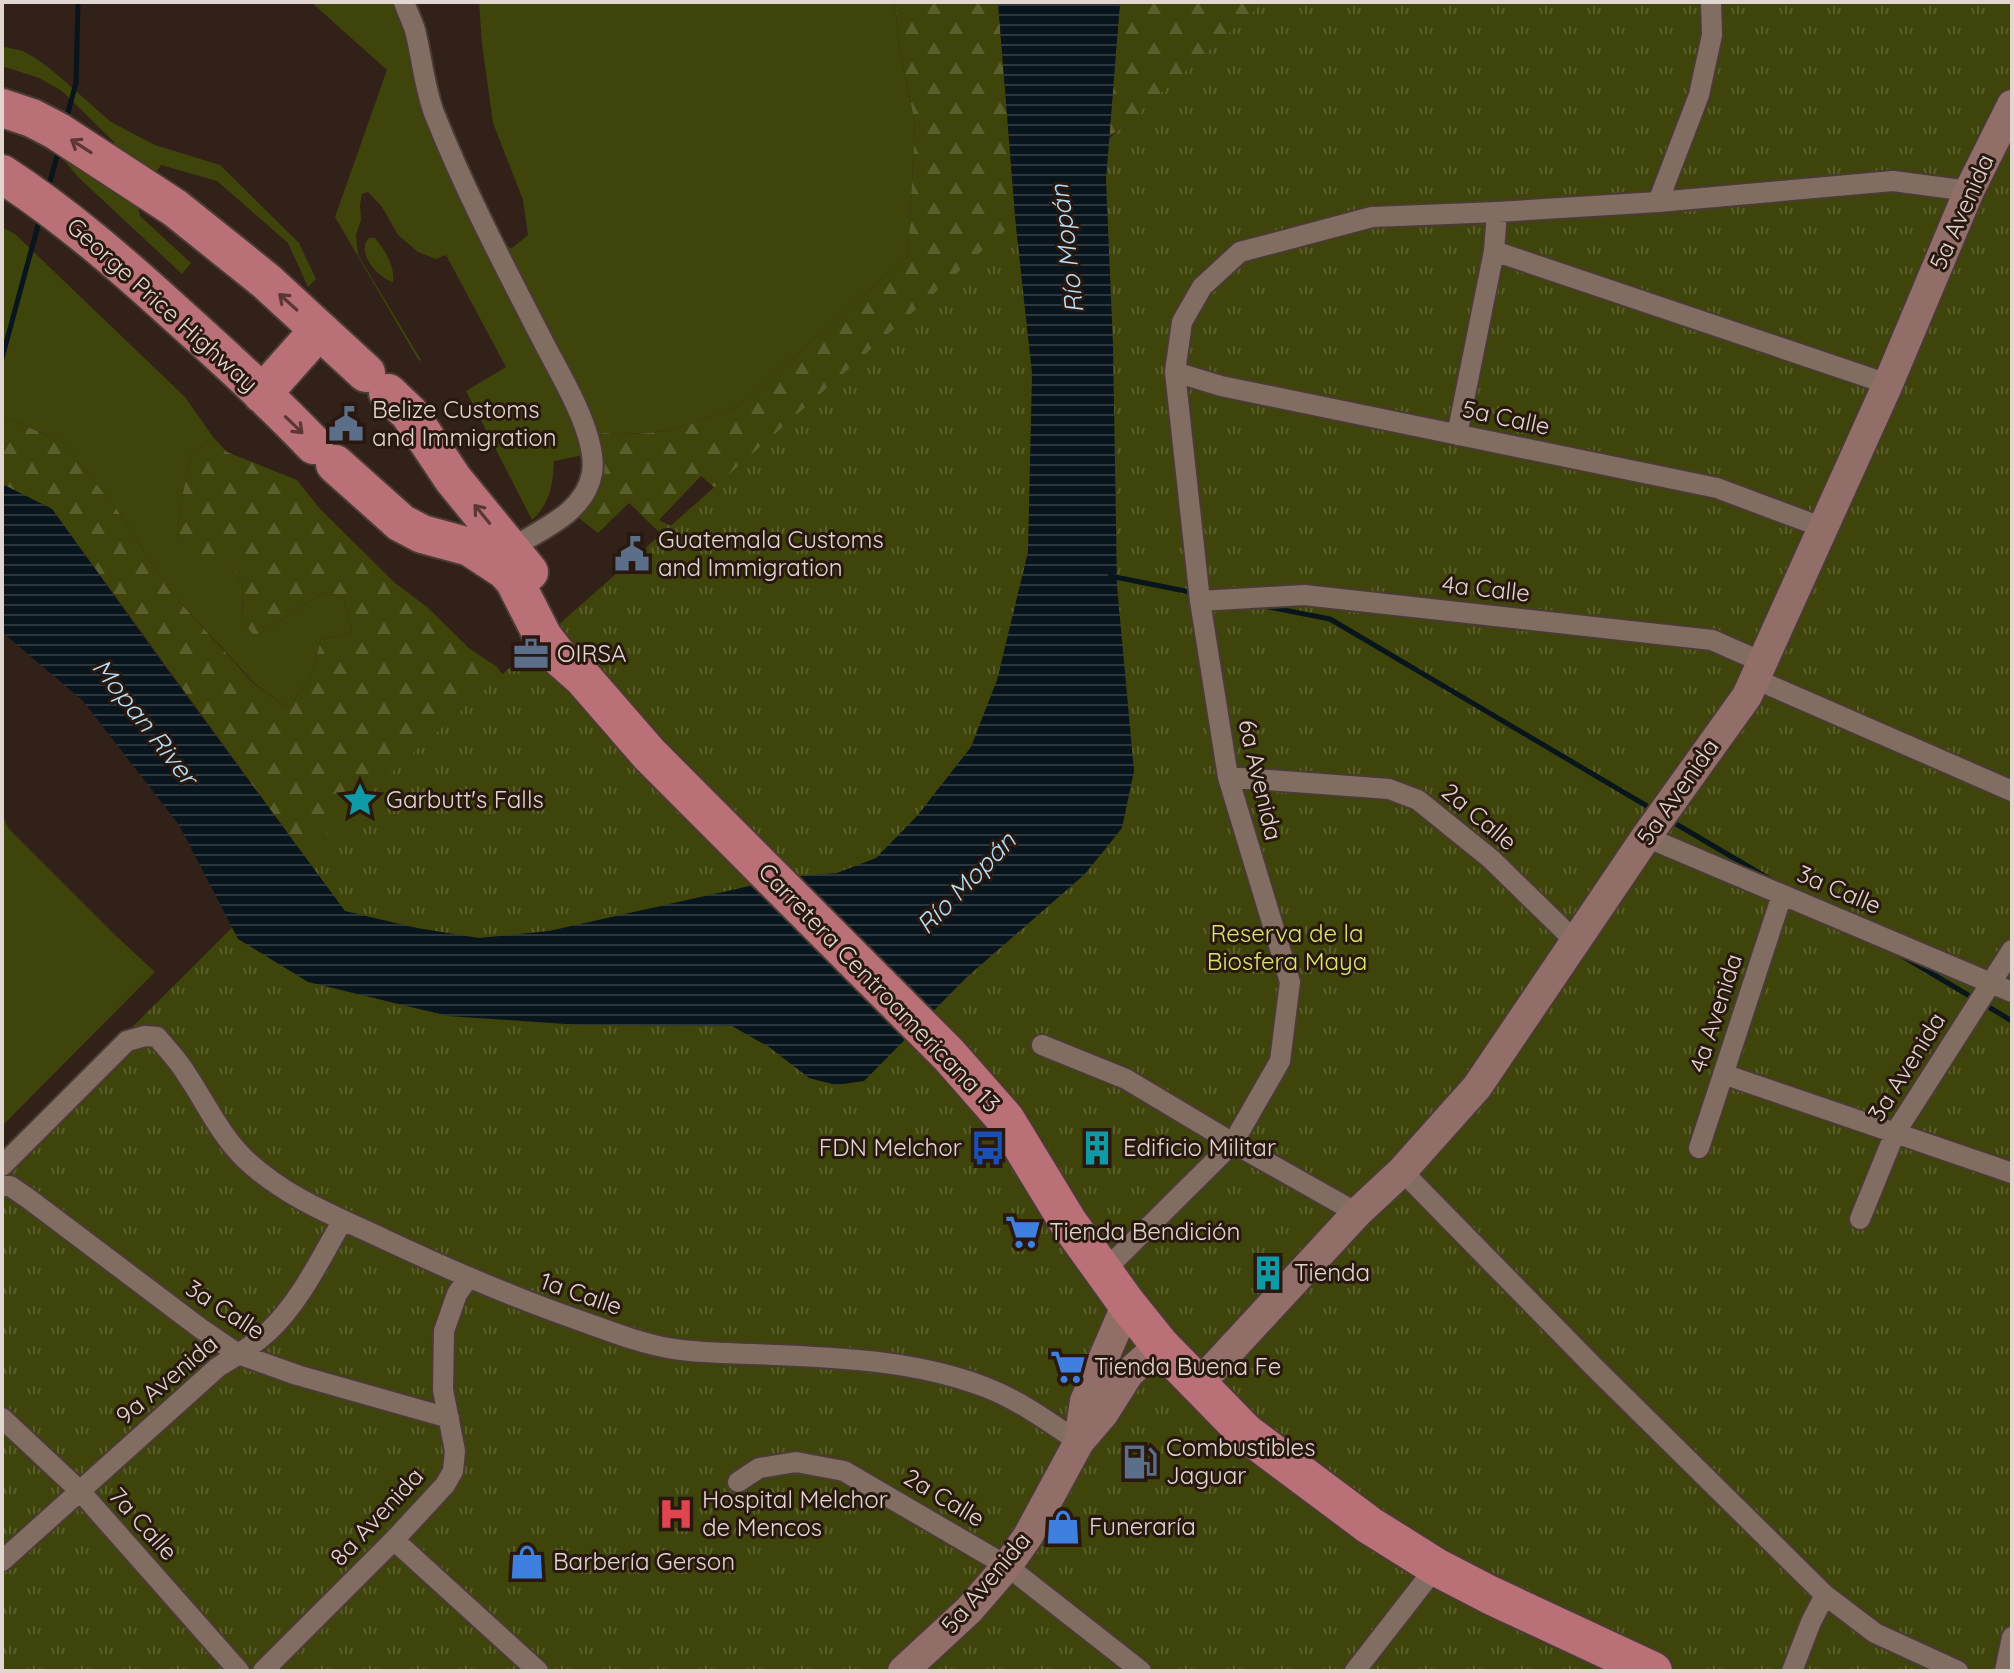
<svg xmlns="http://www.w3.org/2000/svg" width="2014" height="1673" viewBox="0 0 2014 1673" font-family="Quicksand,sans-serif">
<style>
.green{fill:#3e440a}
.forest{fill:url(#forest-firs);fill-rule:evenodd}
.park{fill:url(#park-tufts)}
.water{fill:url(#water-rules)}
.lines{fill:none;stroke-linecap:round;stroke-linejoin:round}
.stream{stroke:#08151c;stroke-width:5}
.street-casing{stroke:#4a3b35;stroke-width:24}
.secondary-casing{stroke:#4a3b35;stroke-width:34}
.highway-casing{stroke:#4a3b35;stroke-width:42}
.street{stroke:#816d62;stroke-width:20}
.secondary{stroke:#926e68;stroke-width:30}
.highway{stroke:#ba7077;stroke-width:38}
.oneway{stroke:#5b3733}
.labels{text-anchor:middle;stroke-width:6;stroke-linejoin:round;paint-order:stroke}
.street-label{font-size:24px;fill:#e2d6d0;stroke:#28180f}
.poi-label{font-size:24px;fill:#e2d6d0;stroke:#28180f;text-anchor:start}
.park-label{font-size:24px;fill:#d8e66e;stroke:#28180f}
.water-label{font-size:26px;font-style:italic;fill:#b3dff9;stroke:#28180f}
</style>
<defs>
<pattern id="forest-firs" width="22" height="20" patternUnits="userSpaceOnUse" patternTransform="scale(2)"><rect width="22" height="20" fill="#3e440a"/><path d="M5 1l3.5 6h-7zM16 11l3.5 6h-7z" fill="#5a5e2d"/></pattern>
<pattern id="park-tufts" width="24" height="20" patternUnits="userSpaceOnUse" patternTransform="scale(2)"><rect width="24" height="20" fill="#3e440a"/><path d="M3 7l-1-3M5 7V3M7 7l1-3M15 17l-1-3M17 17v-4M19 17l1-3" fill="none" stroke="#5a5e2d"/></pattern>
<pattern id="water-rules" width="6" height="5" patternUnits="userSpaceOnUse" patternTransform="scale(2)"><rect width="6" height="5" fill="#08151c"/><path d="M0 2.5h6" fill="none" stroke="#2c363c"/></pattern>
</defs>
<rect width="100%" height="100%" fill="#322118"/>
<!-- green -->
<path class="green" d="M311,2H398L406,20L419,90L444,165L472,216L493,245L512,248L528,235L523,200L493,123L482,44L479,2H895L898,40L915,124L908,256L737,407L680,428L650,433L620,434L603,433L594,453L554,461C553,484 550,504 532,520L466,391L506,367L446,255L436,259L418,252L398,235L382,207L368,192L362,194L360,205L361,220L356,235L358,255L421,360L419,361L335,217L387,70Z
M5,47L23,51L37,59L53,71L111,122L155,145L220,165L299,243L316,279L308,287L288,243L217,181L161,165L155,174L114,157V142L62,91L39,78L2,66V48Z
M54,148L138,206L140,216L191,263L182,274L78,177Z
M2,227L15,234L185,397L213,437L191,455L181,502L177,539L230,562L243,586L242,621L255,637L324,592L344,599L352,633L321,639L311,677L288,708L255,684L168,589L116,508L61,441L2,416Z
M369,238H375C385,250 395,266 393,282C378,278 355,252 369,238Z
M2,813L8,828L114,934L155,972L2,1126Z"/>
<!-- forest -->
<path class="forest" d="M895,2H998L1016,227L1032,373L1028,552L997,680L971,747L917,816L876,858L837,873L789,877L730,812L802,825L804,801L795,754L761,714L774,699L795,719L798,717L848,764L906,706L852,615L839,604L808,631L780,601L749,590L734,576L728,582L707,562L712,557L705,550L697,554L695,547C667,546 649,521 629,503L598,533L579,518L577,511C585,498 592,485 594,469C597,453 591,447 603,433L620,434L650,433L680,428L737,407L908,256L915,124L898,40ZM701,476L735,505L701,541L659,520Z
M1120,2H1269L1169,101L1109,136Z
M2,416L61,441L116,508L168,589L254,684L288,708L311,677L321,639L352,633L344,599L324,592L255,637L242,621L243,586L230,562L195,564L177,539L181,502L191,455L213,437L227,452L297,480L320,509L395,583L427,607L470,649L497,667L506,679L344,911L52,509L2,484Z"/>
<!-- park -->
<path class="park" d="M1264,2H2012V1671H2V1157L360,800Z"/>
<!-- water -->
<path class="water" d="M998,2H1120L1106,180L1113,345L1117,586L1134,771L1122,828L1085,874L967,977L864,1081L836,1085L809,1078L769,1047L732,1026L580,1025L448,1016L308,982L238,939L179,825L83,701L2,632V484L52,509L166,668L345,911L417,928L479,938L549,931L789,877L837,873L876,858L917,816L971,747L997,680L1028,552L1032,373L1016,227Z"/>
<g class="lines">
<!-- stream -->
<path class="stream" d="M66,120L76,83L78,2
M48,189L59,149
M2,358L40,218
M1110,576L1195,593
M1264,606L1330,619L1652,809
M1671,821L1773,881
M1899,954L1973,998
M1982,1003L2012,1021"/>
<!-- street casing -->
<g class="street-casing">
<path id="street" d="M404,2C407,11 412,21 415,30C422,58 424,86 434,113C466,194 507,271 547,349C563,379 598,438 592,473C585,515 537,530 506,552
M1658,202L1699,95L1712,35L1711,2
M1494,251L1888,384
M1175,372L1221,386L1717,488L1824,528
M1457,435L1494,251L1497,212
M1200,601L1304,595L1712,640L1762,662
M1755,679L2012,791
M1228,777L1389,789L1418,800L1491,859L1575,941
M1646,837L2012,992
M1042,1045L1126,1079L1233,1143L1357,1213
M1723,1074L2012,1173
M1699,1148L1782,895
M2,1166L127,1041L145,1036L157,1037C167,1049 179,1061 187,1075C206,1103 220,1135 245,1159C286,1198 337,1217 386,1240C450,1270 514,1298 581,1321C612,1332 642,1344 674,1349C700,1353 726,1353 753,1354C829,1357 912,1359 985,1387C1019,1400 1049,1422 1079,1442
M1402,1171L1594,1367L1825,1595L1875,1633L1958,1671
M2,1186H10L29,1199L200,1328L238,1354L297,1375L449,1418
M1860,1219L1895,1133L2012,950
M1103,1272L1233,1143L1280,1061L1290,982L1228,777L1200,601L1175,372L1182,322L1202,287L1240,252L1372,217L1497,212L1658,202L1893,181L1969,191
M2,1418L80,1491L239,1671
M738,1482L759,1468L796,1462L844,1471L1007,1566L1141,1671
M394,1540L538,1671
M2,1561L218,1367C236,1356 254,1345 269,1331C301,1301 321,1257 343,1220
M263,1671L394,1540L445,1485L453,1471L455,1451L443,1390L444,1331L457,1294L468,1278
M1355,1671L1436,1567
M1792,1671L1811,1622L1825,1595
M2005,1671L2012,1637"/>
</g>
<!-- secondary casing -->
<g class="secondary-casing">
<path id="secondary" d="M1198,1385L1357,1213L1402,1171L1477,1087L1646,837L1747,696L1888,384L1969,191L2012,105
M1079,1441L1085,1401L1127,1304
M903,1671L969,1610L1007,1566L1028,1536L1079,1442L1103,1414L1129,1373L1160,1345"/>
</g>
<!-- highway casing -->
<g class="highway-casing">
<path id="highway" d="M2,108L32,118L57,131L175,208L266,281L366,373
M2,174C65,215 120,263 175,313C223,356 270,399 314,445
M388,393L409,413L453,479L529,572
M262,394L319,330
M335,464L401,523L422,534L470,547L505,570L514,580L543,637L557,655L583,678L649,754L949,1055L1006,1120L1068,1222L1127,1304L1160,1345L1246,1433L1369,1525L1436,1567L1490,1595L1653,1671"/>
</g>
<!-- street -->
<use href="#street" class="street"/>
<!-- secondary -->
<use href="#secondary" class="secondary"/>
<!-- highway -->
<use href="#highway" class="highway"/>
</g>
<!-- one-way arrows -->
<defs><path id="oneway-shaft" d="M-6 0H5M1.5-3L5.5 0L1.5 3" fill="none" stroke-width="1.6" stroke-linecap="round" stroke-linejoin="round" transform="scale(2)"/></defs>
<g class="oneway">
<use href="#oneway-shaft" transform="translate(81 146) rotate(-147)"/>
<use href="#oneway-shaft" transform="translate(288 302) rotate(-138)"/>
<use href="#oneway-shaft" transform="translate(294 425) rotate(44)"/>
<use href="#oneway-shaft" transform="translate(482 514) rotate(-129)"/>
</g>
<!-- icons -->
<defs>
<g id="civic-bare" transform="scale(2.76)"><path d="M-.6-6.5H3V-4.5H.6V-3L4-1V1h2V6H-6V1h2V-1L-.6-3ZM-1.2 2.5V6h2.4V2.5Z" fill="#5c6f8a" stroke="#28180f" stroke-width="2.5" paint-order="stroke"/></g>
<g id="office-bare" transform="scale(2.76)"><path d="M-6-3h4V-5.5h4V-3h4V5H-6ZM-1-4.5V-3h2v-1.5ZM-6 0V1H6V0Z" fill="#5c6f8a" stroke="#28180f" stroke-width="2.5" paint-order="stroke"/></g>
<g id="sight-bare" transform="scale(2.76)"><path d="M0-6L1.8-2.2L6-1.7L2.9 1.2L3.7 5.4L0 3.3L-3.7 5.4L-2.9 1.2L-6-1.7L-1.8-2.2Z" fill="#0f9aa8" stroke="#28180f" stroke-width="2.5" paint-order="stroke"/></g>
<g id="bus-bare" transform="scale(2.76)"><path d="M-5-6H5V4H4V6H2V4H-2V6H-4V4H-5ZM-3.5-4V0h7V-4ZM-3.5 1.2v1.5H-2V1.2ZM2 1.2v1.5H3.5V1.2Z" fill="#1a4fb4" stroke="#28180f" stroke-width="2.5" paint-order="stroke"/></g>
<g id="building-bare" transform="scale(2.76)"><path d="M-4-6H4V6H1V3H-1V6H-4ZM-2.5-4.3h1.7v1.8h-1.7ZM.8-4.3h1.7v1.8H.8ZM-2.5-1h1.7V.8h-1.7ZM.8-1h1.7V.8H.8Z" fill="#0f9aa8" stroke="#28180f" stroke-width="2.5" paint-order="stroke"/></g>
<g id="supermarket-bare" transform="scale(2.76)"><path d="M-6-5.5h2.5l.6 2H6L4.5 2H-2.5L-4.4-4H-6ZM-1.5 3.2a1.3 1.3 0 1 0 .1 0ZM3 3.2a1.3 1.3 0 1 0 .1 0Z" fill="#3f7fe0" stroke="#28180f" stroke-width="2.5" paint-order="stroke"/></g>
<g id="fuel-bare" transform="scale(2.76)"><path d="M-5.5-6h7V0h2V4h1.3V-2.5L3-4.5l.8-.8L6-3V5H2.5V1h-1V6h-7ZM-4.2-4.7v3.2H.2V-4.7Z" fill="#5c6f8a" stroke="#28180f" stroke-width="2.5" paint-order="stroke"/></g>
<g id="hospital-bare" transform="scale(2.76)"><path d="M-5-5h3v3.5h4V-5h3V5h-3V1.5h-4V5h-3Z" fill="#e0444e" stroke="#28180f" stroke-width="2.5" paint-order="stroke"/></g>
<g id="shop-bare" transform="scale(2.76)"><path d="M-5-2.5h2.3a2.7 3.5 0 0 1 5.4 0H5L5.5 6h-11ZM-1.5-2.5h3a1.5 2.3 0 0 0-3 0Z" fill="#3f7fe0" stroke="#28180f" stroke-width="2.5" paint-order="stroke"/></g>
</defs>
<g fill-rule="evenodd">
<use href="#civic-bare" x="346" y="424"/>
<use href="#civic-bare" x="632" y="554"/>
<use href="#office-bare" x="531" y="654"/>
<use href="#sight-bare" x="360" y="800"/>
<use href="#bus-bare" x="988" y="1148"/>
<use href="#building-bare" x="1097" y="1148"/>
<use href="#supermarket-bare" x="1023" y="1232"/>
<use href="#building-bare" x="1268" y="1273"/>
<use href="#supermarket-bare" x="1068" y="1367"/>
<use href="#fuel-bare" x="1140" y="1462"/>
<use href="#hospital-bare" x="676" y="1514"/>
<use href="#shop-bare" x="1063" y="1527"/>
<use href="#shop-bare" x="527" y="1562"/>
</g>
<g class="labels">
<!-- street labels -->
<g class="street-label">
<text transform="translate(1962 212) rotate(-66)" y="8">5a Avenida</text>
<text transform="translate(162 305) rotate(42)" y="8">George Price Highway</text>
<text transform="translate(1506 418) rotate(12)" y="8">5a Calle</text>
<text transform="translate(1486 589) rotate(6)" y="8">4a Calle</text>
<text transform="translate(1260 780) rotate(77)" y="8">6a Avenida</text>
<text transform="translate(1678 792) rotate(-55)" y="8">5a Avenida</text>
<text transform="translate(1479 817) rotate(40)" y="8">2a Calle</text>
<text transform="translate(1839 890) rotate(23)" y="8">3a Calle</text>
<text transform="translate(879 988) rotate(46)" y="8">Carretera Centroamericana 13</text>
<text transform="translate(1716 1013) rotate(-72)" y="8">4a Avenida</text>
<text transform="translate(1907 1067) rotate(-58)" y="8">3a Avenida</text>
<text transform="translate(581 1294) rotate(19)" y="8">1a Calle</text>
<text transform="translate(225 1310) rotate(33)" y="8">3a Calle</text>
<text transform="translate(167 1380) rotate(-40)" y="8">9a Avenida</text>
<text transform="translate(944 1498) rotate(31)" y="8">2a Calle</text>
<text transform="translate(377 1517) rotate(-47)" y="8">8a Avenida</text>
<text transform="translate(143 1524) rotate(48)" y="8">7a Calle</text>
<text transform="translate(986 1583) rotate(-50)" y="8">5a Avenida</text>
</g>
<!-- poi labels -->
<g class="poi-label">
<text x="372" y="418">Belize Customs<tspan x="372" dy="28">and Immigration</tspan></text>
<text x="658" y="548">Guatemala Customs<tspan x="658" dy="28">and Immigration</tspan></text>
<text x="557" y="662">OIRSA</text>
<text x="386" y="808">Garbutt's Falls</text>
<text x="962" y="1156" text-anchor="end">FDN Melchor</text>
<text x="1123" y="1156">Edificio Militar</text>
<text x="1049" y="1240">Tienda Bendición</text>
<text x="1294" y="1281">Tienda</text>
<text x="1094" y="1375">Tienda Buena Fe</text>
<text x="1166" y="1456">Combustibles<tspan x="1166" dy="28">Jaguar</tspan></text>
<text x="702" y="1508">Hospital Melchor<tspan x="702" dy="28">de Mencos</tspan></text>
<text x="1089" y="1535">Funeraría</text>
<text x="553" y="1570">Barbería Gerson</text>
</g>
<!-- park labels -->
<g class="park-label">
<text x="1287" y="942">Reserva de la<tspan x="1287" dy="28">Biosfera Maya</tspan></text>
</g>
<!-- water labels -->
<g class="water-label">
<text transform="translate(1067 249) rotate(-97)" y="9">Río Mopán</text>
<text transform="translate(145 722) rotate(52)" y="9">Mopan River</text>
<text transform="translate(966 883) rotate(-46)" y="9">Río Mopán</text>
</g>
</g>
<!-- border -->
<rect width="2014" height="1673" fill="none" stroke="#e2d6d0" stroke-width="8"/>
</svg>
